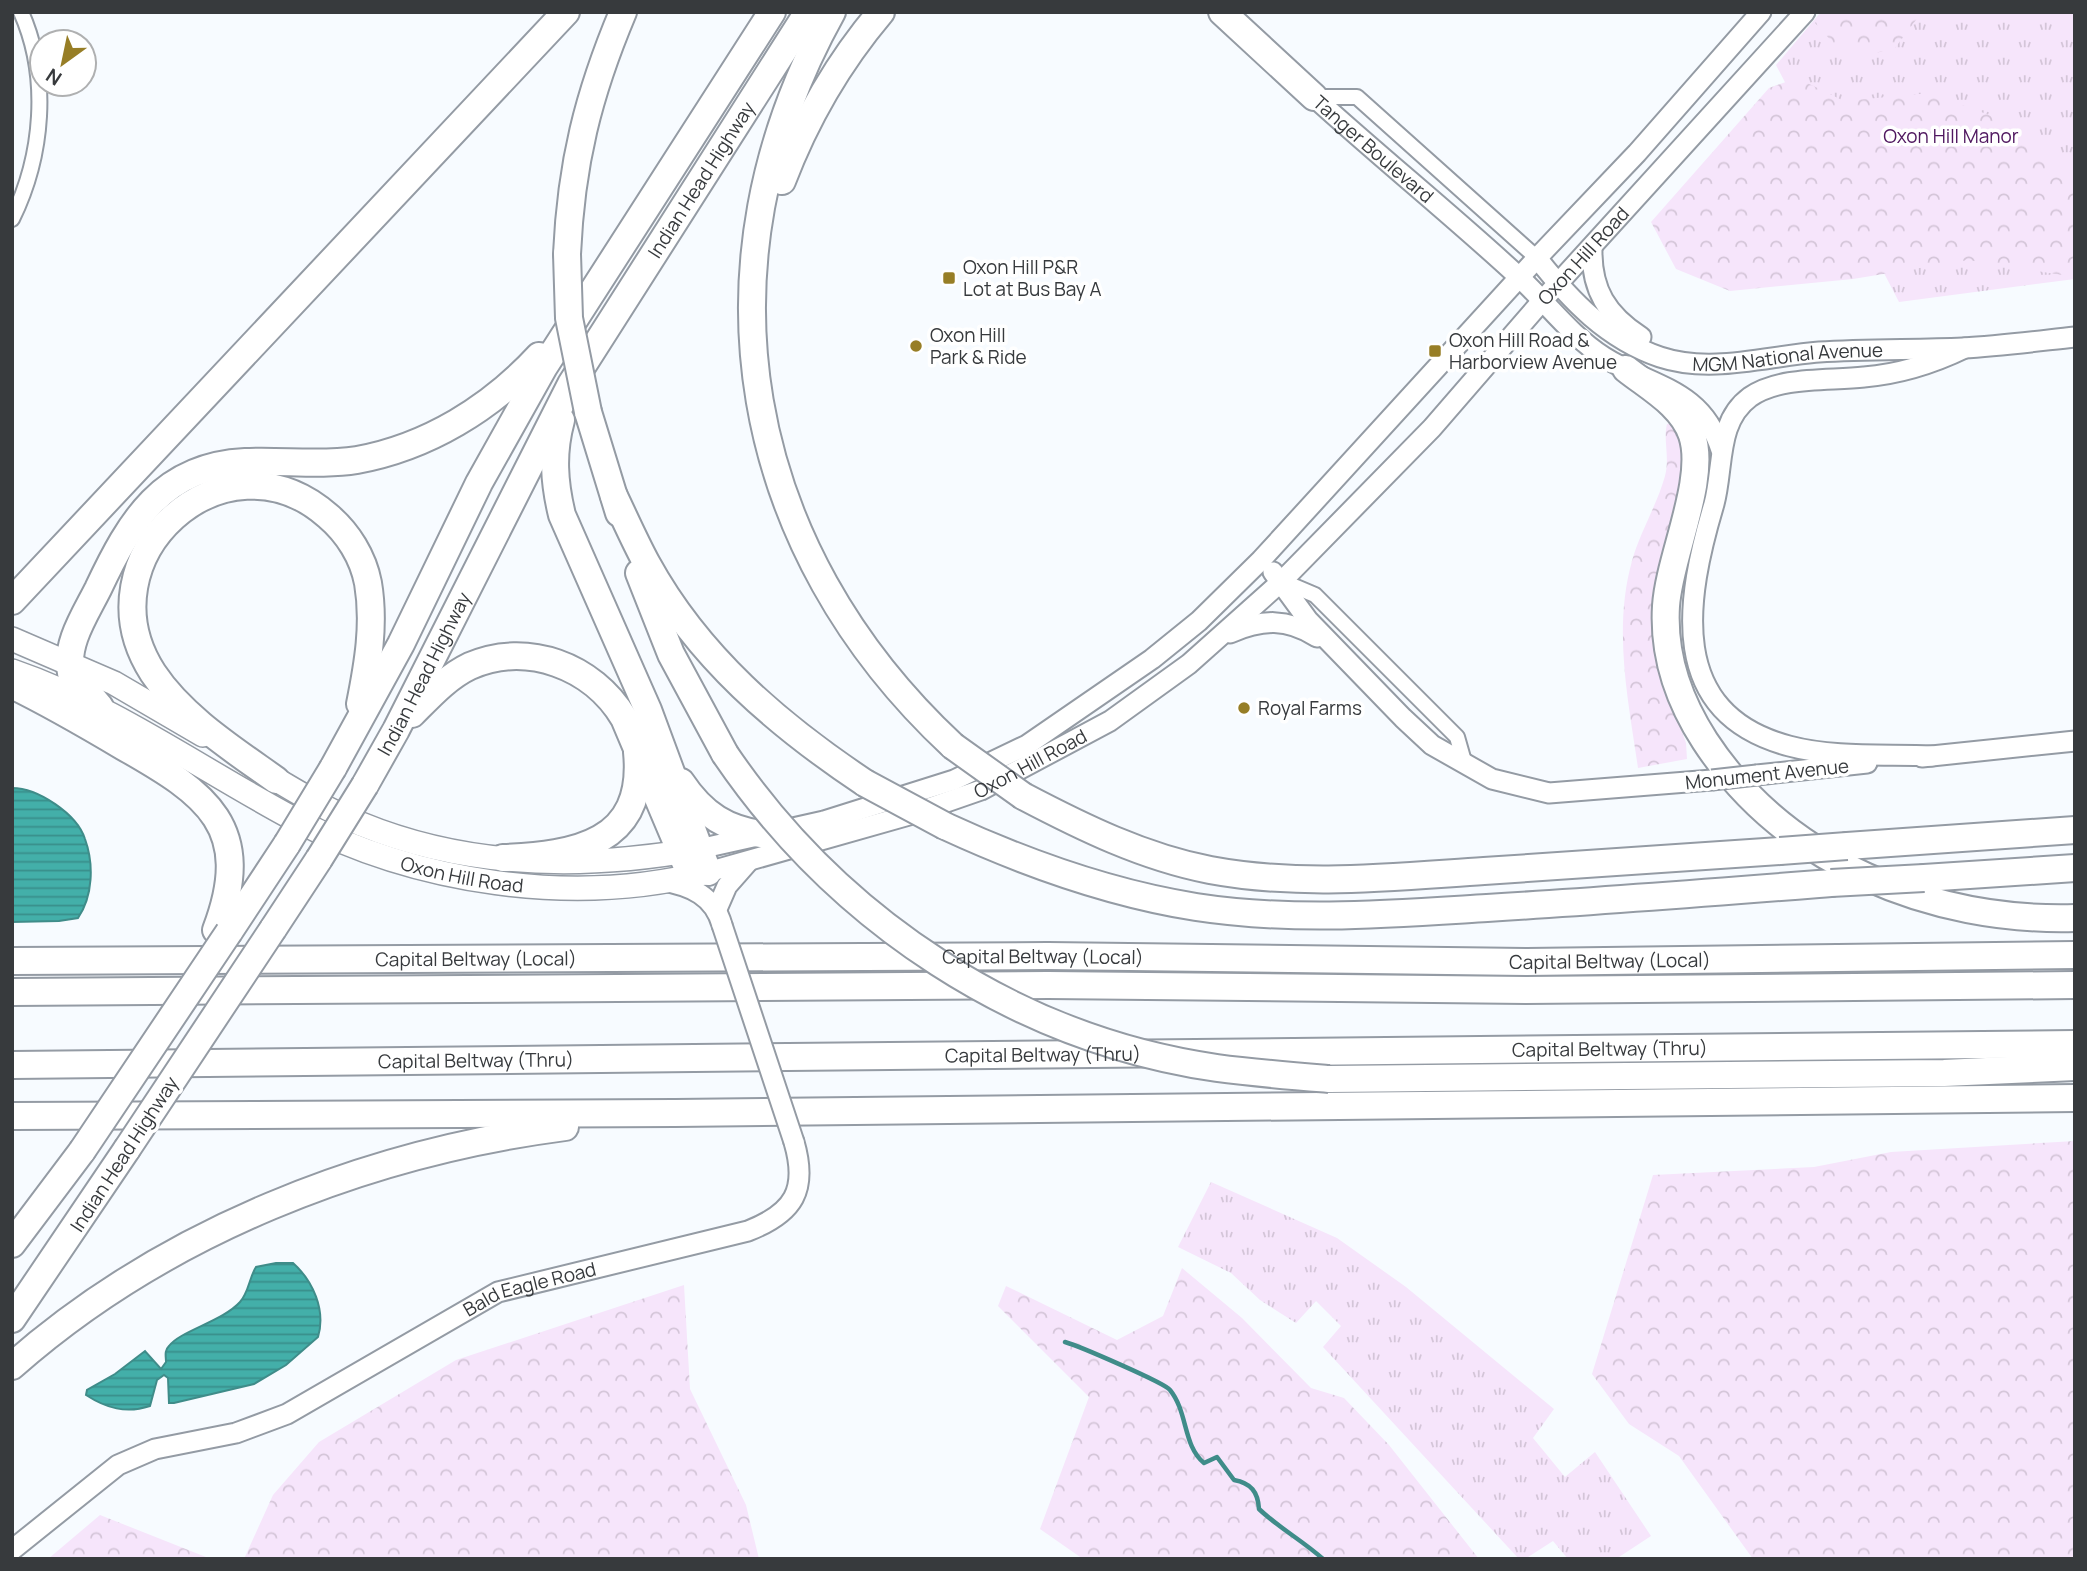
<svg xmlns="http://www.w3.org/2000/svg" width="2087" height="1571" viewBox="0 0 2087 1571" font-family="Manrope,sans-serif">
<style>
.grass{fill:url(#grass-tufts)}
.forest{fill:url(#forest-crowns)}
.water{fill:url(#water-rules);stroke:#3f8c89;stroke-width:2}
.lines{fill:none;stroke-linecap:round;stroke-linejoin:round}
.stream{stroke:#3f8c89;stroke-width:4.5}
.street-casing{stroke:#949ba4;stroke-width:18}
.secondary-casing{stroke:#949ba4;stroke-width:23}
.primary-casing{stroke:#949ba4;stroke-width:26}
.highway-casing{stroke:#949ba4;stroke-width:30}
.street{stroke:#fff;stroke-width:14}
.secondary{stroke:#fff;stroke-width:19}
.primary{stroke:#fff;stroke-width:23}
.highway{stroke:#fff;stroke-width:26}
.secondary-bridge-casing{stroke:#949ba4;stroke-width:23;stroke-linecap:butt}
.highway-bridge-casing{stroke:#949ba4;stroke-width:30;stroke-linecap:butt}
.secondary-bridge{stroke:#fff;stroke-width:19}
.highway-bridge{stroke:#fff;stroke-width:26}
.poi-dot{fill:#977e26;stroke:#fff;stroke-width:2.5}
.labels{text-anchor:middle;stroke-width:7;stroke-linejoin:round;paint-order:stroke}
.park-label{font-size:19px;fill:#4f175f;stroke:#fff}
.street-label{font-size:19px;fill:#373a3d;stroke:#fff}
.poi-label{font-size:19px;fill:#373a3d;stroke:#fff;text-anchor:start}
</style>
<defs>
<pattern id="grass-tufts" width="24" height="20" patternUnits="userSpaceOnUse" patternTransform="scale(1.75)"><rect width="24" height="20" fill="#f6e5fb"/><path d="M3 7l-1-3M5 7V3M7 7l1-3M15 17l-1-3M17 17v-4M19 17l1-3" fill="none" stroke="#d4c5d8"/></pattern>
<pattern id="forest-crowns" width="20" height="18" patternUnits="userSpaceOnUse" patternTransform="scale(1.75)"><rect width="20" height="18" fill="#f6e5fb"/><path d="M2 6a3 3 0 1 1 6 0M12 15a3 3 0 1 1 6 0" fill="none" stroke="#d4c5d8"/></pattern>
<pattern id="water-rules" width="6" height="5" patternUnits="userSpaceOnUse" patternTransform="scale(1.75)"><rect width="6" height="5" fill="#43afa9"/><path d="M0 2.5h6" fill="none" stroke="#398f8b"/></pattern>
</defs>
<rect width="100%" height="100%" fill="#f7fbff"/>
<!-- grass -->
<path class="grass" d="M1821,12H2075V279L1899,302L1776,65Z
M1211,1182L1337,1238L1406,1287L1554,1409L1533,1438L1565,1477L1595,1452L1651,1536L1616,1559H1568L1553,1541L1525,1559H1519L1323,1347L1341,1326L1316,1301L1296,1323L1260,1300L1231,1273L1178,1247Z"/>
<!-- forest -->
<path class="forest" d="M1824,12H1922L1895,48L1868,55L1835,45L1815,23Z
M1797,78L1844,101L1930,93L2000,119L2075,179V277L1968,260L1853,279L1730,291L1676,269L1651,222L1769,88Z
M1667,424H1673L1682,450L1683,469L1658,572L1654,606L1663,679L1686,743L1687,759L1638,768C1628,699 1613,629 1632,561C1640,532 1657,505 1665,476C1670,458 1663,439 1667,424Z
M2075,1141V1559H1753L1679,1456L1629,1424L1592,1374L1653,1175L1814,1167L1891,1152Z
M1182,1268L1242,1318L1311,1388L1344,1398L1389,1445L1479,1559H1083L1040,1529L1089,1397L998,1306L1006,1286L1117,1340L1163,1316Z
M684,1285L690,1389L746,1505L759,1559H244L273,1495L319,1442L456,1360Z
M100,1515L211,1559H48Z"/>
<!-- water -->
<path class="water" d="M12,788C38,788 77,814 85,839C94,864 93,896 78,918L59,921L12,922Z
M276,1263H293C313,1281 326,1310 318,1337L286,1365L254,1384L174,1403H169L168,1378L164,1375L157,1380L150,1406C126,1414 106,1408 86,1395L87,1390L115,1374L145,1351L161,1369L166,1362C166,1356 164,1351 169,1346C180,1331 223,1321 240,1302C249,1292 249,1278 256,1267Z"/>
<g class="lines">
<!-- stream -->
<path class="stream" d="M1065,1342C1079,1346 1165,1383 1170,1390C1188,1412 1183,1446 1204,1463L1217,1457L1234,1480C1251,1483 1258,1492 1259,1509C1279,1528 1303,1541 1323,1559"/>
<!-- street casing -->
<g class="street-casing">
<path id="street" d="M1314,97H1357L1537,258
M12,219C43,156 50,77 21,12
M1282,581L1315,595L1457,737L1465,765"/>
</g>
<!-- secondary casing -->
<g class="secondary-casing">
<g id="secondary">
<path id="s1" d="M1314,97C1381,158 1452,215 1519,277C1548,304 1571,336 1604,357C1651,387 1702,388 1721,450"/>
<path d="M1592,248C1591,290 1607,315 1641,337"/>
<path id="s2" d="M1537,258C1570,300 1607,339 1660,357C1711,374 1767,356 1819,352C1867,349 1915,350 1963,348C2000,346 2038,341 2075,337"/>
<path d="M1273,572L1308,620L1403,718L1432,745L1492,779L1549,793L1712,780"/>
<path d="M1230,633C1262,619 1287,618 1317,637"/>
<path d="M1932,756C1885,754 1834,758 1789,746C1665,713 1686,598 1714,504C1724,467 1716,422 1750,397C1780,376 1829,381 1864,377C1901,374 1932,364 1965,348"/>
<path d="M1922,757L2075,741"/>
<path d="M1757,775L1867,763"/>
<path d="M699,849L824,821L954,780L1027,745L1152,659L1199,621L1261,560L1537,258L1637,153L1761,12"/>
<path id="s3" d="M708,872L909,815L981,790L1110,721L1189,664L1282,581L1432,428L1542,301L1805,12"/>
<path d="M663,881C691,886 714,896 722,925"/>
<path d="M717,909L727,886L749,861"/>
<path id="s4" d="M12,1550L118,1465L155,1449L236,1433L287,1414L498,1292L748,1231C794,1213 808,1190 794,1142"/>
</g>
</g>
<!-- primary casing -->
<g class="primary-casing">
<g id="primary">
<path d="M12,639L114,683L203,735"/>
<path id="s5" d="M12,671C114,706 200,769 294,819C416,883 573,907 708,872"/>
<path d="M262,771C294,790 326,810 361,824C468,868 587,869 699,849"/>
</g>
</g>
<!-- highway casing -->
<g class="highway-casing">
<g id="highway">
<path d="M832,12C690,267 741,549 953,746"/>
<path d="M1222,12L1314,97"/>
<path d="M782,181C806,118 837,64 881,12"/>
<path d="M567,254C571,164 588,95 623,12"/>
<path d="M1626,369C1650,388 1682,405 1692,435C1707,480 1669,557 1666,606C1663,655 1679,701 1705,741C1785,863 1932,922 2075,918"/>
<path d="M588,412L619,513"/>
<path d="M561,420C552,453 554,482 562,515L648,710L708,872"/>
<path d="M614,496C625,519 635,542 647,564C698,657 778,725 865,783"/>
<path d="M639,573L671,654L725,754"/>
<path d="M12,601L566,12"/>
<path d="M12,685C51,704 87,725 124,747C207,794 255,827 216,930"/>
<path d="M100,707L71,673C65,644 85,615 98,589C130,521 162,466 245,462C282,460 320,466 357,460C428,447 491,408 539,356"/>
<path d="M412,714C430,696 447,677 470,666C527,641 593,666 624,718L685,862"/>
<path d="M333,768L401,644L479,483L544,367L772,12"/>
<path d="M276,780C234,750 182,717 153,673C78,557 225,425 328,516C348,533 363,557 368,583C375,624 368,664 360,704"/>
<path d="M681,782C703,815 727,830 766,835"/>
<path id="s6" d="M365,785L396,730L571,384L808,12"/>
<path d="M1023,796C1082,827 1143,857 1210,870C1301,887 1392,877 1484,871C1583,864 1682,858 1780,851"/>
<path d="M945,826C1025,863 1108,893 1196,907C1293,922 1390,914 1487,908C1602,901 1716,892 1831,883"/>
<path d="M1847,846L2075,830"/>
<path d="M503,858C575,855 646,844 637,752"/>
<path d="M1924,878L2075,868"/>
<path d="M273,929L319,859"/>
<path d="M229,932L287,844"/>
<path id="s7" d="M12,961L1048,956L1527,962L2075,955"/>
<path d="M12,992L1048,985L1526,990L2075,985"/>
<path id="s8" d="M12,1065L2075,1044"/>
<path d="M1329,1079L1944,1073L2075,1067"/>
<path d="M12,1116L675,1113L2075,1098"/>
<path d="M12,1244L82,1151"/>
<path d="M12,1319L127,1149"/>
<path d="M12,1366C164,1232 366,1153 565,1127"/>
</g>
</g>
<!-- street -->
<use href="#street" class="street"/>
<!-- secondary -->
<use href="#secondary" class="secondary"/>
<!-- primary -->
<use href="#primary" class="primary"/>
<!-- highway -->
<use href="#highway" class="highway"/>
<!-- secondary-bridge casing -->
<g class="secondary-bridge-casing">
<path id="secondary-bridge" d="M1712,780L1757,775
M722,925L794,1142"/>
</g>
<!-- highway-bridge casing -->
<g class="highway-bridge-casing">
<path id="highway-bridge" d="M567,254L569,318L588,412
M953,746L1023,796
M725,754C838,920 1016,1039 1217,1068C1254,1073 1292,1076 1329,1079
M865,783L945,826
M287,844L333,768
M1780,851L1847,846
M319,859L365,785
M1831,883L1924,878
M127,1149L273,929
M82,1151L229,932"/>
</g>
<!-- secondary-bridge -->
<use href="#secondary-bridge" class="secondary-bridge"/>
<!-- highway-bridge -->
<use href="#highway-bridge" class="highway-bridge"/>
</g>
<!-- markers -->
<g class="poi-dot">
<rect x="942" y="271" width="14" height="14" rx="3.5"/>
<circle cx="916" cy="346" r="7"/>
<rect x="1428" y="344" width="14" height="14" rx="3.5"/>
<circle cx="1244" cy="708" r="7"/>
</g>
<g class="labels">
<!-- park labels -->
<g class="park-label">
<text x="1951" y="143">Oxon Hill Manor</text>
</g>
<!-- street labels -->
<g class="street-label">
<text dy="7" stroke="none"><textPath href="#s1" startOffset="79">Tanger Boulevard</textPath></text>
<text dy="7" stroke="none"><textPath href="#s6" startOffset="693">Indian Head Highway</textPath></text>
<text dy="7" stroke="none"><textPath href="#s3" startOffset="1097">Oxon Hill Road</textPath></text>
<text dy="7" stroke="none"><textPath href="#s2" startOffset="289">MGM National Avenue</textPath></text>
<text dy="7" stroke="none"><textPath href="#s6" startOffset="126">Indian Head Highway</textPath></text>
<text dy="7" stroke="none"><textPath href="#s3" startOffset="341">Oxon Hill Road</textPath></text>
<text transform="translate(1767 774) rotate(-6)" y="7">Monument Avenue</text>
<text dy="7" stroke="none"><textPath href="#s5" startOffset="497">Oxon Hill Road</textPath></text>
<text dy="7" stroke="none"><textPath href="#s7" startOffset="1031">Capital Beltway (Local)</textPath></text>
<text dy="7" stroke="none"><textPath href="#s7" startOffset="464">Capital Beltway (Local)</textPath></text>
<text dy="7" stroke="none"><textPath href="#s7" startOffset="1598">Capital Beltway (Local)</textPath></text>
<text dy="7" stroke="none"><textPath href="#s8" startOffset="1598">Capital Beltway (Thru)</textPath></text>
<text dy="7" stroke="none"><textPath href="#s8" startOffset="1031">Capital Beltway (Thru)</textPath></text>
<text dy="7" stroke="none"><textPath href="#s8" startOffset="464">Capital Beltway (Thru)</textPath></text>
<text transform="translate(124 1154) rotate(-57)" y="7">Indian Head Highway</text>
<text dy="7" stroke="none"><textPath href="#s4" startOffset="588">Bald Eagle Road</textPath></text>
</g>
<!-- poi labels -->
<g class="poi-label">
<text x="963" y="274">Oxon Hill P&amp;R<tspan x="963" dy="22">Lot at Bus Bay A</tspan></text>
<text x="930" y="342">Oxon Hill<tspan x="930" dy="22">Park &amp; Ride</tspan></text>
<text x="1449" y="347">Oxon Hill Road &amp;<tspan x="1449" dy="22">Harborview Avenue</tspan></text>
<text x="1258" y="715">Royal Farms</text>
</g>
</g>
<!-- border -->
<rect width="2087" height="1571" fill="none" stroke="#373a3d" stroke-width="28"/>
<!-- north arrow -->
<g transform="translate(63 63) rotate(213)"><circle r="33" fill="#ffffff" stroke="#afb0b1" stroke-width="2"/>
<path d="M0-5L12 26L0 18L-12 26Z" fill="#977e26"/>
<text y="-10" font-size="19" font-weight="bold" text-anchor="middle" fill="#373a3d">N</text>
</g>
</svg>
